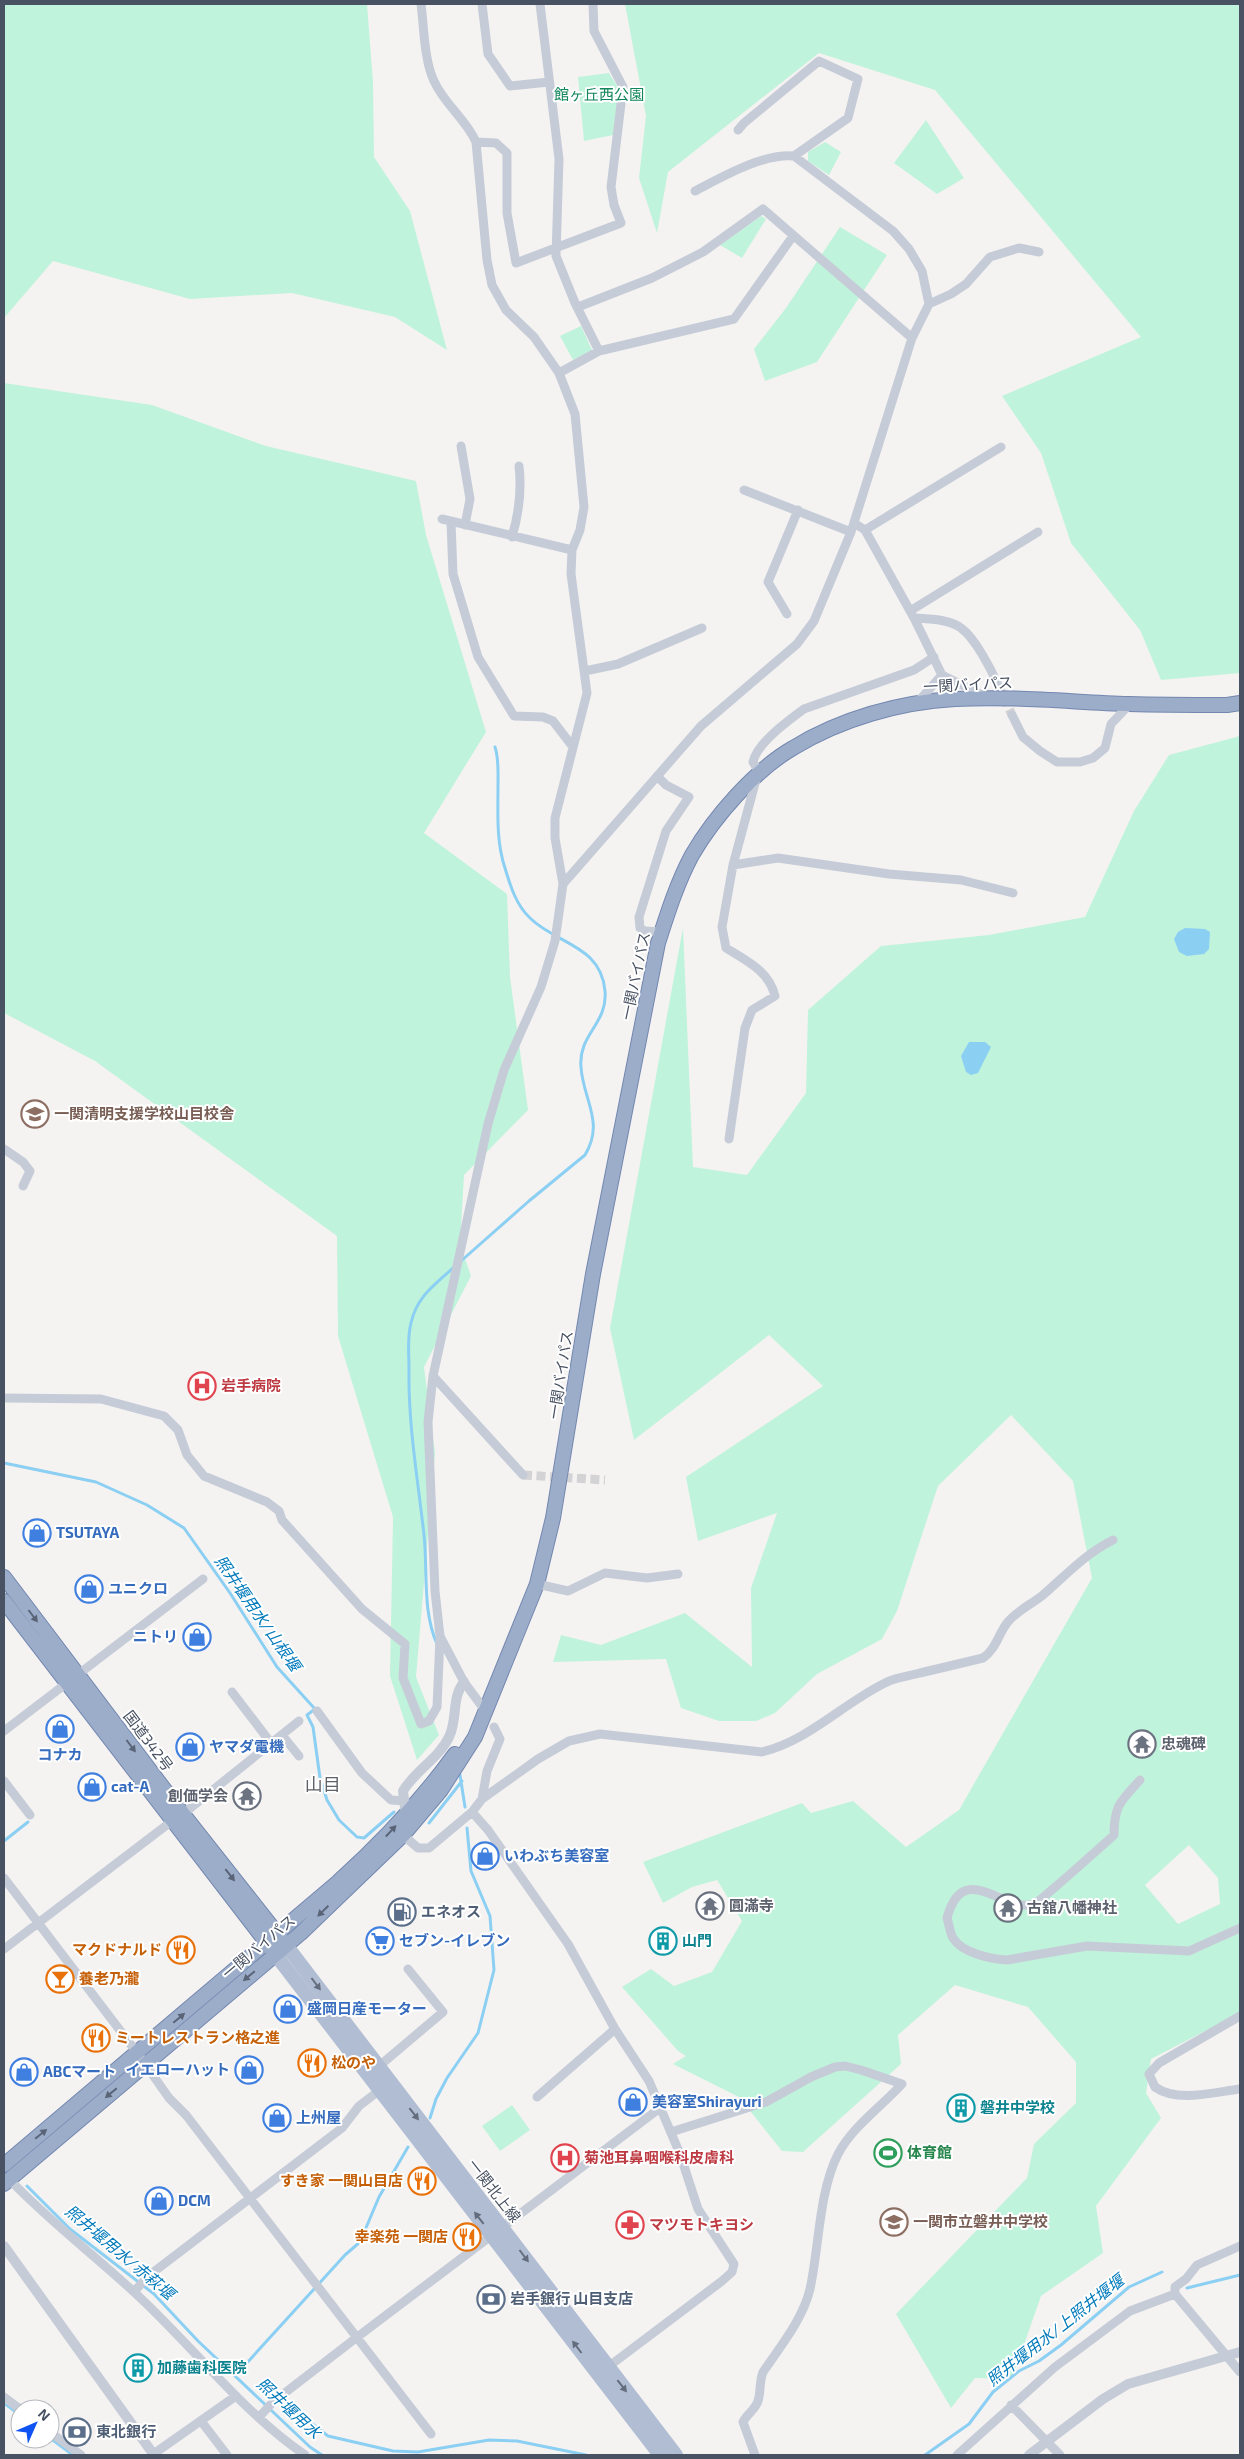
<svg xmlns="http://www.w3.org/2000/svg" width="1244" height="2459" viewBox="0 0 1244 2459" font-family="'Exo 2','Noto Sans JP',sans-serif">
<style>
.green{fill:#c0f3db;fill-rule:evenodd}
.water{fill:#8bcff3}
.lines{fill:none;stroke-linecap:round;stroke-linejoin:round}
.stream{stroke:#8bcff3;stroke-width:3}
.minor-tunnel{stroke:#d3d3d5;stroke-width:9;stroke-dasharray:9 4.5;stroke-linecap:butt}
.trunk-casing{stroke:#7387af;stroke-width:16}
.minor{stroke:#c6ccd7;stroke-width:9}
.tertiary{stroke:#c6ccd7;stroke-width:10}
.primary{stroke:#b1bdd2;stroke-width:14}
.trunk{stroke:#9cadca;stroke-width:14}
.oneway{fill:#5a6477}
.oneway2{fill:#636d7e}
.labels{text-anchor:middle;stroke-width:4;stroke-linejoin:round;paint-order:stroke}
.park-label{font-size:15px;fill:#11855b;stroke:#fff}
.street-label{font-size:15px;fill:#495262;stroke:#fff}
.education-label{font-size:15px;font-weight:bold;fill:#785e54;stroke:#fff;text-anchor:start}
.health-label{font-size:15px;font-weight:bold;fill:#be3a42;stroke:#fff;text-anchor:start}
.shop-label{font-size:15px;font-weight:bold;fill:#366cbe;stroke:#fff;text-anchor:start}
.worship-label{font-size:15px;font-weight:bold;fill:#5b616d;stroke:#fff;text-anchor:start}
.service-label{font-size:15px;font-weight:bold;fill:#4e5e75;stroke:#fff;text-anchor:start}
.culture-label{font-size:15px;font-weight:bold;fill:#0d838f;stroke:#fff;text-anchor:start}
.food-label{font-size:15px;font-weight:bold;fill:#c56008;stroke:#fff;text-anchor:end}
.leisure-label{font-size:15px;font-weight:bold;fill:#27864d;stroke:#fff;text-anchor:start}
.water-label{font-size:16px;font-style:italic;fill:#037bbb;stroke:#fff}
.quarter-label{font-size:18px;fill:#5e6168;stroke:#fff}
</style>
<rect width="100%" height="100%" fill="#f5f3f2"/>
<!-- green -->
<path class="green" d="M4,4H367L373,82L374,157L410,211L447,350L395,317L292,293L190,299L53,261L4,318Z
M625,4H1240V673L1161,680L1140,630L1071,543L1041,453L1002,396L1141,337L935,90L819,53L668,172L657,233L639,178L646,116Z
M609,73L619,89L613,135L584,141L578,77Z
M926,120L964,178L937,194L894,163Z
M825,142L841,152L829,175L808,161V152Z
M761,216L766,219L742,258L720,245Z
M840,227L887,255L817,362L765,381L754,349L786,308Z
M581,326L592,350L573,360L560,336Z
M4,383L152,405L266,446L416,481L426,535L486,732L424,833L507,894L510,977L528,1110L464,1175L460,1244L471,1276L424,1367L435,1453L416,1677L439,1735L417,1760L390,1676L393,1517L338,1336L337,1236L95,1061L4,1013Z
M1240,736V2013L1151,2059L1146,2093L1161,2118L1096,2206L1103,2253L1041,2296L1012,2379L975,2378L951,2408L896,2314L1027,2178L1034,2144L1076,2103V2062L1028,2007L955,1985L898,2035L901,2064L803,2152L782,2151L739,2097L673,2064L686,2056L678,2051L622,1987L651,1969L674,1986L712,1972L742,1921L717,1880L692,1887L663,1903L643,1862L802,1803L811,1813L853,1801L906,1847L959,1810L1092,1578L1073,1481L1011,1415L938,1486L897,1611L882,1639L817,1674L775,1713L756,1721H719L681,1708L666,1659L553,1662L561,1635L601,1645L685,1613L752,1667L751,1588L777,1513L698,1541L686,1477L823,1386L769,1335L634,1440L610,1328L683,928L693,1167L747,1175L806,1093L808,1010L881,946L989,935L1085,917L1134,811L1169,755ZM1189,1845L1218,1878L1220,1904L1178,1924L1145,1885Z
M512,2105L530,2130L500,2151L482,2126Z"/>
<!-- water -->
<path class="water" d="M1185,928L1205,929L1210,932L1209,949L1204,954L1187,956L1179,952L1174,939L1178,932Z
M969,1042H985L991,1047L978,1073L971,1075L966,1072L961,1056Z"/>
<g class="lines">
<!-- stream -->
<path class="stream" d="M461,1261L529,1201L585,1155C605,1122 583,1100 581,1067C578,1034 608,1024 605,991C601,945 556,944 530,918C516,905 510,885 505,868C496,841 498,813 498,785C498,772 499,759 495,747
M4,1463L96,1482L147,1505L184,1528L230,1593L277,1667L315,1709L307,1715L313,1727L320,1778L327,1800L339,1820L357,1837L364,1838L394,1812
M437,1644C422,1610 428,1572 424,1535C418,1480 408,1425 409,1369C409,1353 407,1338 411,1323C417,1296 435,1285 454,1267
M460,1775L465,1807
M429,1823L462,1781
M4,1841L28,1822
M430,2118L436,2099L447,2078L478,2033L494,1970L490,1916L471,1871L467,1828
M27,2186L70,2229L154,2294L198,2341L310,2447L322,2455
M1187,2288L1240,2275
M235,2376L345,2255L360,2242L379,2197L408,2147
M284,2402L328,2436L393,2451L418,2452L489,2440L517,2441L586,2455
M4,2403L20,2415
M50,2438L73,2455
M925,2455L969,2424L993,2392L1019,2371L1039,2361L1061,2345L1129,2287L1162,2272"/>
<!-- minor-tunnel -->
<path class="minor-tunnel" d="M998,685L1012,715
M523,1475L605,1480"/>
<!-- trunk casing -->
<g class="trunk-casing">
<path id="trunk" d="M4,1577L183,1814L283,1941
M4,1601L273,1951
M4,2165L338,1882C381,1843 421,1801 455,1754
M4,2184L301,1933L403,1835L441,1790L475,1737L537,1584L553,1518L593,1274L658,943C668,912 677,883 692,855C714,817 755,770 793,748C840,719 900,702 955,699C1013,696 1071,702 1129,704C1162,705 1195,705 1227,705L1240,703"/>
</g>
<!-- minor -->
<path class="minor" d="M421,4C424,27 424,60 434,81C444,104 466,119 476,142L487,260L492,285L506,310L534,337L559,373L575,414L584,507L580,530L572,550L571,574L587,693L555,818V838L563,884L555,941L541,987L504,1070L488,1124L433,1376L428,1422L435,1591L440,1636L464,1682L481,1705
M482,4L488,54L510,86L549,82
M540,4L559,159L556,256L575,303L599,351
M738,130L744,123L819,61L858,79L848,118L794,156
M476,142L496,143L507,153V213L516,263L621,223L614,205L611,187L623,87L594,31L593,4
M929,304L951,294L966,284L990,257L1019,248L1039,252
M578,307L652,278L703,252L763,209L912,338
M559,373L599,351L734,319L793,236
M461,446L470,499L465,525
M744,490L851,532
M442,519L572,550
M451,522L453,574L478,657L514,716L543,717L553,721L573,747
M854,523L865,530L914,618L942,675L917,703
M865,530L1001,447
M512,537C519,513 522,491 519,466
M910,611L1038,532
M787,614L768,582L798,510
M914,618C929,619 949,619 961,628C975,638 991,669 998,685
M585,671L618,664L702,628
M942,675L984,696
M1012,715L1023,737L1040,751L1057,762H1080L1093,758L1105,748L1111,724L1130,704
M760,773L753,762C757,743 789,720 804,709L914,670L934,657
M657,776L666,785L689,797L666,831L639,917L640,928L645,931L662,932
M733,865L778,858L889,874L961,880L1013,893
M563,884L701,726L797,644L814,621L851,532L912,338L929,304L922,271L909,249L893,231L794,156C763,153 722,177 695,191
M729,1139L745,1028L752,1010L775,996C769,971 747,961 726,948L722,927L733,865L757,776
M4,1149L23,1162L30,1171L23,1186
M433,1376L523,1475
M4,1398L101,1399L164,1416L178,1430L187,1455L204,1476L267,1502L279,1511L282,1520L362,1609L405,1644L403,1678L421,1724L429,1721L437,1707L440,1637
M537,1584L568,1591L605,1573L647,1578L678,1574
M232,1692L271,1743
M317,1711L362,1773L391,1800L405,1801
M4,1731L203,1579
M282,1735L299,1756
M1140,1780C1121,1801 1114,1805 1114,1835C1094,1853 1074,1871 1054,1888C1048,1893 1042,1899 1036,1903C1007,1918 964,1855 947,1918C949,1924 950,1933 953,1938C962,1953 991,1959 1007,1960L1087,1946L1189,1951L1240,1928
M4,1781L30,1815
M482,1799L487,1771L500,1739L494,1727
M472,1812L488,1830L568,1944L615,2029L649,2081L680,2154L698,2209L734,2264L732,2272L722,2281L604,2370
M183,1814L299,1721
M403,1835L418,1848H429L472,1812L482,1799L538,1759L569,1741L600,1734L762,1752C810,1740 843,1703 887,1682C897,1677 909,1676 920,1673C941,1668 962,1663 983,1658C996,1649 998,1635 1007,1623C1016,1611 1032,1604 1043,1595C1066,1575 1085,1554 1113,1540
M4,1878L138,2054L169,2098L186,2115L431,2434
M4,1949L172,1821
M1240,2016L1159,2063L1149,2074L1155,2087C1177,2103 1215,2092 1240,2089
M378,2067L443,2012L408,1969
M537,2097L615,2029
M671,2132L766,2102L811,2077L835,2067L845,2066L861,2070L902,2084C881,2107 853,2126 838,2154C819,2191 819,2248 810,2289C803,2319 780,2347 763,2372C759,2382 761,2392 758,2401C755,2410 747,2414 743,2422L755,2455
M9,2179C48,2220 93,2254 134,2292C192,2345 240,2410 305,2455
M1240,2246L1197,2265L1186,2279L1175,2287V2294L1240,2372
M134,2292L147,2277L342,2128L359,2106L380,2090
M4,2397L20,2409
M1011,2405L1060,2455
M260,2416L273,2402L356,2338L660,2108
M201,2421L227,2455
M50,2432L81,2455
M152,2455L236,2396
M957,2455L1055,2367L1130,2311L1175,2294"/>
<!-- tertiary -->
<path class="tertiary" d="M406,1816L403,1791C415,1771 439,1758 449,1737C458,1719 451,1698 464,1682
M4,2246L154,2455
M1029,2455L1103,2399L1128,2384L1240,2352"/>
<!-- primary -->
<path class="primary" d="M286,1945L676,2455
M275,1954L660,2455"/>
<!-- trunk -->
<use href="#trunk" class="trunk"/>
</g>
<!-- one-way arrows -->
<defs><path id="oneway-solid" d="M-6-.8H1V-3.2L6.5 0L1 3.2V.8H-6Z" transform="scale(1.25)"/></defs>
<g class="oneway">
<use href="#oneway-solid" transform="translate(33 1616) rotate(53)"/>
<use href="#oneway-solid" transform="translate(131 1746) rotate(53)"/>
<use href="#oneway-solid" transform="translate(391 1831) rotate(-47)"/>
<use href="#oneway-solid" transform="translate(230 1875) rotate(52)"/>
<use href="#oneway-solid" transform="translate(323 1911) rotate(136)"/>
<use href="#oneway-solid" transform="translate(249 1976) rotate(140)"/>
<use href="#oneway-solid" transform="translate(179 2018) rotate(-40)"/>
<use href="#oneway-solid" transform="translate(111 2093) rotate(140)"/>
<use href="#oneway-solid" transform="translate(41 2134) rotate(-39)"/>
</g>
<g class="oneway2">
<use href="#oneway-solid" transform="translate(316 1984) rotate(53)"/>
<use href="#oneway-solid" transform="translate(414 2114) rotate(52)"/>
<use href="#oneway-solid" transform="translate(479 2218) rotate(-128)"/>
<use href="#oneway-solid" transform="translate(524 2256) rotate(53)"/>
<use href="#oneway-solid" transform="translate(577 2347) rotate(-127)"/>
<use href="#oneway-solid" transform="translate(622 2386) rotate(52)"/>
</g>
<!-- icons -->
<defs>
<g id="school-ring" transform="scale(1.4375)"><circle r="9.5" fill="#fff" stroke="#8d6e63" stroke-width="1.5"/><path d="M0-5L7-2L0 1L-7-2ZM-4 1L0 2.5L4 1V4Q0 6-4 4Z" fill="#8d6e63"/></g>
<g id="hospital-ring" transform="scale(1.4375)"><circle r="9.5" fill="#fff" stroke="#e0444e" stroke-width="1.5"/><path d="M-5-5h3v3.5h4V-5h3V5h-3V1.5h-4V5h-3Z" fill="#e0444e"/></g>
<g id="shop-ring" transform="scale(1.4375)"><circle r="9.5" fill="#fff" stroke="#3f7fe0" stroke-width="1.5"/><path d="M-5-2.5h2.3a2.7 3.5 0 0 1 5.4 0H5L5.5 6h-11ZM-1.5-2.5h3a1.5 2.3 0 0 0-3 0Z" fill="#3f7fe0"/></g>
<g id="temple-ring" transform="scale(1.4375)"><circle r="9.5" fill="#fff" stroke="#6b7280" stroke-width="1.5"/><path d="M0-6L5-2H3V0L6.5 2.5H4V6H1.5V3h-3V6H-4V2.5H-6.5L-3 0V-2H-5Z" fill="#6b7280"/></g>
<g id="fuel-ring" transform="scale(1.4375)"><circle r="9.5" fill="#fff" stroke="#5c6f8a" stroke-width="1.5"/><path d="M-5.5-6h7V0h2V4h1.3V-2.5L3-4.5l.8-.8L6-3V5H2.5V1h-1V6h-7ZM-4.2-4.7v3.2H.2V-4.7Z" fill="#5c6f8a"/></g>
<g id="supermarket-ring" transform="scale(1.4375)"><circle r="9.5" fill="#fff" stroke="#3f7fe0" stroke-width="1.5"/><path d="M-6-5.5h2.5l.6 2H6L4.5 2H-2.5L-4.4-4H-6ZM-1.5 3.2a1.3 1.3 0 1 0 .1 0ZM3 3.2a1.3 1.3 0 1 0 .1 0Z" fill="#3f7fe0"/></g>
<g id="building-ring" transform="scale(1.4375)"><circle r="9.5" fill="#fff" stroke="#0f9aa8" stroke-width="1.5"/><path d="M-4-6H4V6H1V3H-1V6H-4ZM-2.5-4.3h1.7v1.8h-1.7ZM.8-4.3h1.7v1.8H.8ZM-2.5-1h1.7V.8h-1.7ZM.8-1h1.7V.8H.8Z" fill="#0f9aa8"/></g>
<g id="restaurant-ring" transform="scale(1.4375)"><circle r="9.5" fill="#fff" stroke="#e8710a" stroke-width="1.5"/><path d="M-5-6h1v4h1v-4h1v4h1v-4h1v5L-1.5 .5V6h-2V.5L-5-1ZM5-6V6H3V1.5H1.5Q1.5-4 5-6Z" fill="#e8710a"/></g>
<g id="bar-ring" transform="scale(1.4375)"><circle r="9.5" fill="#fff" stroke="#e8710a" stroke-width="1.5"/><path d="M-6-5H6L.8 .8V4.5H3.5V6h-7V4.5H-.8V.8Z" fill="#e8710a"/></g>
<g id="stadium-ring" transform="scale(1.4375)"><circle r="9.5" fill="#fff" stroke="#2e9e5b" stroke-width="1.5"/><path d="M0-5a6.5 5 0 1 0 0 10a6.5 5 0 1 0 0-10ZM-3.5-1.8h7v3.6h-7Z" fill="#2e9e5b"/></g>
<g id="pharmacy-ring" transform="scale(1.4375)"><circle r="9.5" fill="#fff" stroke="#e0444e" stroke-width="1.5"/><path d="M-2-6h4v4h4v4h-4v4h-4v-4h-4v-4h4Z" fill="#e0444e"/></g>
<g id="bank-ring" transform="scale(1.4375)"><circle r="9.5" fill="#fff" stroke="#5c6f8a" stroke-width="1.5"/><path d="M-6-4H6V4H-6ZM0-2.3a2.3 2.3 0 1 0 0 4.6a2.3 2.3 0 1 0 0-4.6Z" fill="#5c6f8a"/></g>
</defs>
<g fill-rule="evenodd">
<use href="#school-ring" x="35" y="1114"/>
<use href="#hospital-ring" x="202" y="1386"/>
<use href="#shop-ring" x="37" y="1533"/>
<use href="#shop-ring" x="89" y="1589"/>
<use href="#shop-ring" x="197" y="1637"/>
<use href="#shop-ring" x="60" y="1729"/>
<use href="#temple-ring" x="1142" y="1744"/>
<use href="#shop-ring" x="190" y="1747"/>
<use href="#shop-ring" x="92" y="1787"/>
<use href="#temple-ring" x="247" y="1796"/>
<use href="#shop-ring" x="485" y="1856"/>
<use href="#temple-ring" x="710" y="1906"/>
<use href="#temple-ring" x="1008" y="1908"/>
<use href="#fuel-ring" x="402" y="1912"/>
<use href="#supermarket-ring" x="380" y="1941"/>
<use href="#building-ring" x="663" y="1941"/>
<use href="#restaurant-ring" x="181" y="1950"/>
<use href="#bar-ring" x="60" y="1979"/>
<use href="#shop-ring" x="288" y="2009"/>
<use href="#restaurant-ring" x="96" y="2038"/>
<use href="#restaurant-ring" x="312" y="2063"/>
<use href="#shop-ring" x="249" y="2070"/>
<use href="#shop-ring" x="24" y="2072"/>
<use href="#shop-ring" x="633" y="2102"/>
<use href="#building-ring" x="961" y="2108"/>
<use href="#shop-ring" x="277" y="2118"/>
<use href="#stadium-ring" x="888" y="2153"/>
<use href="#hospital-ring" x="565" y="2158"/>
<use href="#restaurant-ring" x="422" y="2181"/>
<use href="#shop-ring" x="159" y="2201"/>
<use href="#school-ring" x="894" y="2222"/>
<use href="#pharmacy-ring" x="630" y="2225"/>
<use href="#restaurant-ring" x="467" y="2237"/>
<use href="#bank-ring" x="491" y="2299"/>
<use href="#building-ring" x="138" y="2368"/>
<use href="#bank-ring" x="77" y="2432"/>
</g>
<g class="labels">
<!-- park labels -->
<g class="park-label">
<text x="599" y="100">館ヶ丘西公園</text>
</g>
<!-- street labels -->
<g class="street-label">
<text transform="translate(968 685) rotate(-3)" y="5">一関バイパス</text>
<text transform="translate(636 976) rotate(-78)" y="5">一関バイパス</text>
<text transform="translate(561 1375) rotate(-81)" y="5">一関バイパス</text>
<text transform="translate(148 1741) rotate(53)" y="5">国道342号</text>
<text transform="translate(259 1947) rotate(-40)" y="5">一関バイパス</text>
<text transform="translate(494 2191) rotate(52)" y="5">一関北上線</text>
</g>
<!-- education labels -->
<g class="education-label">
<text x="54" y="1119">一関清明支援学校山目校舎</text>
<text x="913" y="2227">一関市立磐井中学校</text>
</g>
<!-- health labels -->
<g class="health-label">
<text x="221" y="1391">岩手病院</text>
<text x="584" y="2163">菊池耳鼻咽喉科皮膚科</text>
<text x="649" y="2230">マツモトキヨシ</text>
</g>
<!-- shop labels -->
<g class="shop-label">
<text x="56" y="1538">TSUTAYA</text>
<text x="108" y="1594">ユニクロ</text>
<text x="178" y="1642" text-anchor="end">ニトリ</text>
<text x="209" y="1752">ヤマダ電機</text>
<text x="60" y="1760" text-anchor="middle">コナカ</text>
<text x="111" y="1792">cat-A</text>
<text x="504" y="1861">いわぶち美容室</text>
<text x="399" y="1946">セブン-イレブン</text>
<text x="307" y="2014">盛岡日産モーター</text>
<text x="230" y="2075" text-anchor="end">イエローハット</text>
<text x="43" y="2077">ABCマート</text>
<text x="652" y="2107">美容室Shirayuri</text>
<text x="296" y="2123">上州屋</text>
<text x="178" y="2206">DCM</text>
</g>
<!-- worship labels -->
<g class="worship-label">
<text x="1161" y="1749">忠魂碑</text>
<text x="228" y="1801" text-anchor="end">創価学会</text>
<text x="729" y="1911">圓滿寺</text>
<text x="1027" y="1913">古舘八幡神社</text>
</g>
<!-- service labels -->
<g class="service-label">
<text x="421" y="1917">エネオス</text>
<text x="510" y="2304">岩手銀行 山目支店</text>
<text x="96" y="2437">東北銀行</text>
</g>
<!-- culture labels -->
<g class="culture-label">
<text x="682" y="1946">山門</text>
<text x="980" y="2113">磐井中学校</text>
<text x="157" y="2373">加藤歯科医院</text>
</g>
<!-- food labels -->
<g class="food-label">
<text x="162" y="1955">マクドナルド</text>
<text x="79" y="1984" text-anchor="start">養老乃瀧</text>
<text x="115" y="2043" text-anchor="start">ミートレストラン格之進</text>
<text x="331" y="2068" text-anchor="start">松のや</text>
<text x="403" y="2186">すき家 一関山目店</text>
<text x="448" y="2242">幸楽苑 一関店</text>
</g>
<!-- leisure labels -->
<g class="leisure-label">
<text x="907" y="2158">体育館</text>
</g>
<!-- water labels -->
<g class="water-label">
<text transform="translate(258 1613) rotate(55)" y="6">照井堰用水/山根堰</text>
<text transform="translate(120 2252) rotate(40)" y="6">照井堰用水/赤萩堰</text>
<text transform="translate(1055 2330) rotate(-38)" y="6">照井堰用水/上照井堰堰</text>
<text transform="translate(289 2408) rotate(43)" y="6">照井堰用水</text>
</g>
<!-- quarter labels -->
<g class="quarter-label">
<text x="323" y="1791">山目</text>
</g>
</g>
<!-- border -->
<rect width="1244" height="2459" fill="none" stroke="#495262" stroke-width="10"/>
<!-- north arrow -->
<g transform="translate(35 2424) rotate(45)"><circle r="24" fill="#ffffff" stroke="#b6bac0"/>
<path d="M0-4L9 19L0 12L-9 19Z" fill="#0f53f2"/>
<text y="-8" font-size="14" font-weight="bold" text-anchor="middle" fill="#495262">N</text>
</g>
</svg>
